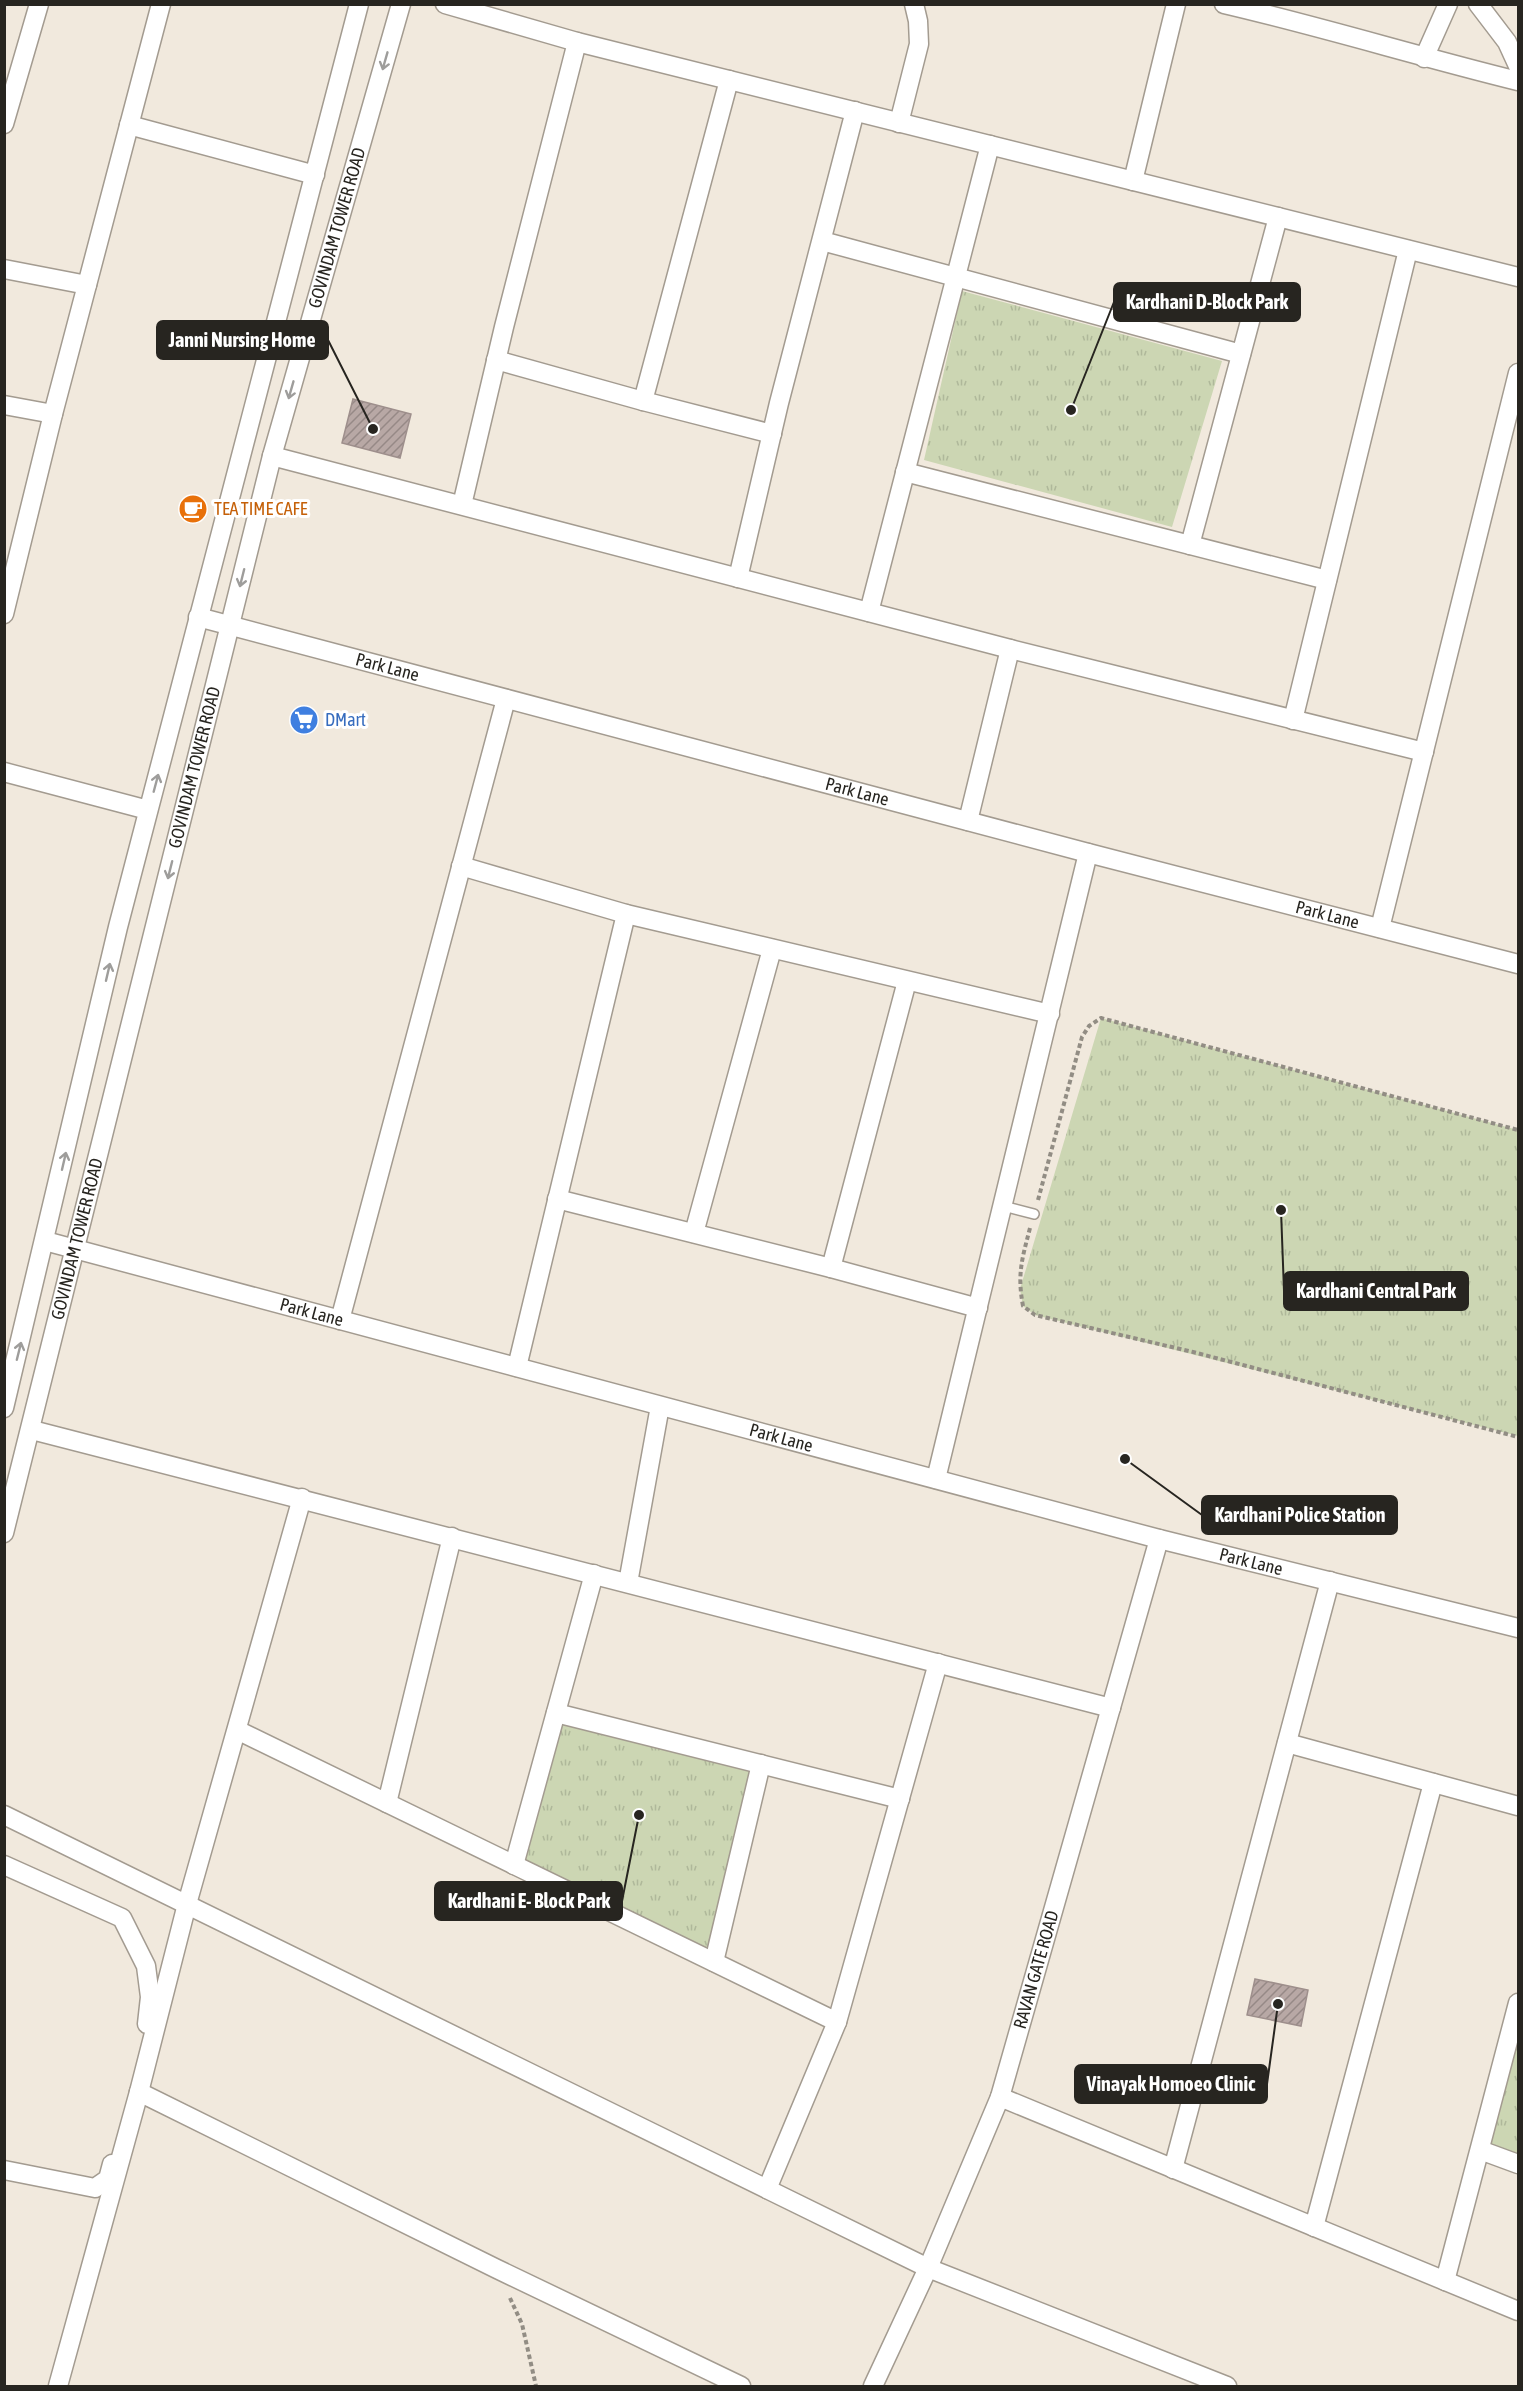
<svg xmlns="http://www.w3.org/2000/svg" width="1523" height="2391" viewBox="0 0 1523 2391" font-family="'Asap Condensed',sans-serif">
<style>
.grass{fill:url(#grass-tufts)}
.building{fill:url(#building-hatch);stroke:#9e8f8c;stroke-width:1.5}
.lines{fill:none;stroke-linecap:round;stroke-linejoin:round}
.lane-casing{stroke:#a39b90;stroke-width:12}
.street-casing{stroke:#a39b90;stroke-width:21}
.path{stroke:#928d84;stroke-width:4;stroke-dasharray:4.5 3;stroke-linecap:butt}
.lane{stroke:#fff;stroke-width:9}
.street{stroke:#fff;stroke-width:18}
.oneway{stroke:#9e9d9b}
.labels{text-anchor:middle;stroke-width:6;stroke-linejoin:round;paint-order:stroke}
.street-label{font-size:18px;fill:#272520;stroke:#fff}
.food-label{font-size:18px;fill:#c56008;stroke:#fff;text-anchor:start}
.shop-label{font-size:18px;fill:#366cbe;stroke:#fff;text-anchor:start}
.leader{fill:none;stroke:#272520;stroke-width:2}
.callout-dot{fill:#272520;stroke:#fff;stroke-width:2}
.callout{fill:#272520;stroke:#272520;stroke-width:2}
.callout-label{font-size:20px;text-anchor:middle;font-weight:bold;fill:#fff}
</style>
<defs>
<pattern id="grass-tufts" width="24" height="20" patternUnits="userSpaceOnUse" patternTransform="scale(1.5)"><rect width="24" height="20" fill="#ccd6b3"/><path d="M3 7l-1-3M5 7V3M7 7l1-3M15 17l-1-3M17 17v-4M19 17l1-3" fill="none" stroke="#afb89a"/></pattern>
<pattern id="building-hatch" width="6" height="6" patternUnits="userSpaceOnUse" patternTransform="scale(1.5)"><rect width="6" height="6" fill="#b8a8a5"/><path d="M-1 1l2-2M0 6l6-6M5 7l2-2" fill="none" stroke="#968986"/></pattern>
</defs>
<rect width="100%" height="100%" fill="#f1e9dd"/>
<!-- grass -->
<path class="grass" d="M962,291L1222,361L1172,527L924,460Z
M1101,1018L1518,1130V1436L1035,1315L1023,1306L1020,1289Z
M556,1713L761,1764L714,1962L514,1865Z
M1518,2003V2164L1480,2150Z"/>
<!-- building -->
<path class="building" d="M353,399L411,414L400,458L342,443Z
M1255,1979L1308,1990L1301,2026L1247,2015Z"/>
<g class="lines">
<!-- lane casing -->
<g class="lane-casing">
<path id="lane" d="M1003,1206L1034,1214"/>
</g>
<!-- street casing -->
<g class="street-casing">
<g id="street">
<path d="M445,4L577,42L1518,277"/>
<path d="M1224,4C1323,27 1420,57 1518,81"/>
<path d="M1478,4L1507,42L1518,66"/>
<path d="M1424,58L1448,4"/>
<path d="M899,123L919,44L918,21L914,4"/>
<path d="M4,124L39,4"/>
<path d="M129,125L315,175"/>
<path d="M1133,181L1176,4"/>
<path d="M822,241L1241,354"/>
<path d="M4,269L87,285"/>
<path d="M496,360L643,401L772,434"/>
<path d="M643,401L729,80"/>
<path d="M4,405L53,414"/>
<path d="M272,456L1010,649L1424,752"/>
<path d="M905,472L1327,580"/>
<path d="M462,505L504,327L577,42"/>
<path d="M1190,545L1278,217"/>
<path d="M738,578L779,403L855,111"/>
<path d="M869,612L990,145"/>
<path d="M4,614L53,414L161,4"/>
<path id="s1" d="M198,617L1088,853L1518,964"/>
<path d="M1293,720L1408,250"/>
<path d="M4,772L148,810"/>
<path d="M968,821L1010,649"/>
<path d="M461,866L626,914L1050,1014"/>
<path d="M1380,928L1518,373"/>
<path d="M557,1199L831,1268L978,1308"/>
<path d="M694,1233L772,949"/>
<path id="s2" d="M45,1241L1159,1539L1518,1628"/>
<path d="M831,1268L907,981"/>
<path d="M340,1320L506,699"/>
<path d="M517,1367L626,914"/>
<path d="M4,1408L118,927L359,4"/>
<path d="M32,1430L1111,1708"/>
<path d="M936,1479L1088,853"/>
<path id="s3" d="M4,1533L272,456L401,4"/>
<path d="M628,1583L660,1406"/>
<path d="M556,1713L900,1799"/>
<path d="M237,1730L837,2022"/>
<path d="M1287,1743L1518,1806"/>
<path d="M387,1803L452,1537"/>
<path d="M4,1815L928,2268L1227,2386"/>
<path d="M4,1865L122,1918L146,1966L150,1997L147,2024"/>
<path d="M514,1865L594,1574"/>
<path d="M714,1962L761,1764"/>
<path d="M139,2092L497,2269L741,2386"/>
<path d="M1000,2097L1518,2311"/>
<path d="M1480,2150L1518,2164"/>
<path d="M1173,2169L1330,1581"/>
<path d="M4,2170L95,2188L108,2179L112,2164"/>
<path d="M767,2189L837,2022L938,1663"/>
<path d="M1314,2227L1433,1783"/>
<path d="M1445,2281L1518,2003"/>
<path d="M58,2386L139,2092L187,1904L302,1498"/>
<path id="s4" d="M873,2386L928,2268L1000,2097L1159,1539"/>
</g>
</g>
<!-- path -->
<path class="path" d="M1038,1200L1082,1037L1089,1026L1101,1018L1518,1130
M1030,1228C1022,1259 1017,1274 1023,1306L1035,1315L1193,1352L1518,1437
M510,2298L522,2324L536,2386"/>
<!-- lane -->
<use href="#lane" class="lane"/>
<!-- street -->
<use href="#street" class="street"/>
</g>
<!-- one-way arrows -->
<defs><path id="oneway-shaft" d="M-6 0H5M1.5-3L5.5 0L1.5 3" fill="none" stroke-width="1.6" stroke-linecap="round" stroke-linejoin="round" transform="scale(1.5)"/></defs>
<g class="oneway">
<use href="#oneway-shaft" transform="translate(385 61) rotate(106)"/>
<use href="#oneway-shaft" transform="translate(291 390) rotate(106)"/>
<use href="#oneway-shaft" transform="translate(242 578) rotate(104)"/>
<use href="#oneway-shaft" transform="translate(156 783) rotate(-75)"/>
<use href="#oneway-shaft" transform="translate(170 870) rotate(104)"/>
<use href="#oneway-shaft" transform="translate(108 972) rotate(-77)"/>
<use href="#oneway-shaft" transform="translate(64 1161) rotate(-77)"/>
<use href="#oneway-shaft" transform="translate(19 1351) rotate(-76)"/>
</g>
<!-- icons -->
<defs>
<g id="cafe-disc" transform="scale(1.5)"><circle r="9.5" fill="#e8710a" stroke="#fff"/><path d="M-5.5-4.5H6V0H3Q3 3.5 0 3.5H-2.5Q-5.5 3.5-5.5 0ZM3-3.2v2h1.7v-2ZM-6 4.5H4V6H-6Z" fill="#fff"/></g>
<g id="supermarket-disc" transform="scale(1.5)"><circle r="9.5" fill="#3f7fe0" stroke="#fff"/><path d="M-6-5.5h2.5l.6 2H6L4.5 2H-2.5L-4.4-4H-6ZM-1.5 3.2a1.3 1.3 0 1 0 .1 0ZM3 3.2a1.3 1.3 0 1 0 .1 0Z" fill="#fff"/></g>
</defs>
<g fill-rule="evenodd">
<use href="#cafe-disc" x="193" y="509"/>
<use href="#supermarket-disc" x="304" y="720"/>
</g>
<g class="labels">
<!-- street labels -->
<g class="street-label">
<text dy="6" stroke="none"><textPath href="#s3" startOffset="1347">GOVINDAM TOWER ROAD</textPath></text>
<text dy="6" stroke="none"><textPath href="#s1" startOffset="196">Park Lane</textPath></text>
<text dy="6" stroke="none"><textPath href="#s3" startOffset="789">GOVINDAM TOWER ROAD</textPath></text>
<text dy="6" stroke="none"><textPath href="#s1" startOffset="682">Park Lane</textPath></text>
<text dy="6" stroke="none"><textPath href="#s1" startOffset="1168">Park Lane</textPath></text>
<text dy="6" stroke="none"><textPath href="#s3" startOffset="303">GOVINDAM TOWER ROAD</textPath></text>
<text dy="6" stroke="none"><textPath href="#s2" startOffset="276">Park Lane</textPath></text>
<text dy="6" stroke="none"><textPath href="#s2" startOffset="762">Park Lane</textPath></text>
<text dy="6" stroke="none"><textPath href="#s2" startOffset="1248">Park Lane</textPath></text>
<text dy="6" stroke="none"><textPath href="#s4" startOffset="448">RAVAN GATE ROAD</textPath></text>
</g>
<!-- food labels -->
<g class="food-label">
<text x="214" y="515">TEA TIME CAFE</text>
</g>
<!-- shop labels -->
<g class="shop-label">
<text x="325" y="726">DMart</text>
</g>
</g>
<!-- callouts -->
<path class="leader" d="M1071 410L1114 302M373 429L328 340M1281 1210L1284 1291M1125 1459L1202 1515M639 1815L622 1901M1278 2004L1267 2084"/>
<g class="callout-dot">
<circle cx="1071" cy="410" r="6"/>
<circle cx="373" cy="429" r="6"/>
<circle cx="1281" cy="1210" r="6"/>
<circle cx="1125" cy="1459" r="6"/>
<circle cx="639" cy="1815" r="6"/>
<circle cx="1278" cy="2004" r="6"/>
</g>
<g class="callout">
<rect x="1114" y="283" width="186" height="38" rx="6"/>
<rect x="157" y="321" width="171" height="38" rx="6"/>
<rect x="1284" y="1272" width="184" height="38" rx="6"/>
<rect x="1202" y="1496" width="195" height="38" rx="6"/>
<rect x="435" y="1882" width="187" height="38" rx="6"/>
<rect x="1075" y="2065" width="192" height="38" rx="6"/>
</g>
<g class="callout-label">
<text x="1207" y="309">Kardhani D-Block Park</text>
<text x="242" y="347">Janni Nursing Home</text>
<text x="1376" y="1298">Kardhani Central Park</text>
<text x="1300" y="1522">Kardhani Police Station</text>
<text x="529" y="1908">Kardhani E- Block Park</text>
<text x="1171" y="2091">Vinayak Homoeo Clinic</text>
</g>
<!-- border -->
<rect width="1523" height="2391" fill="none" stroke="#272520" stroke-width="12"/>
</svg>
